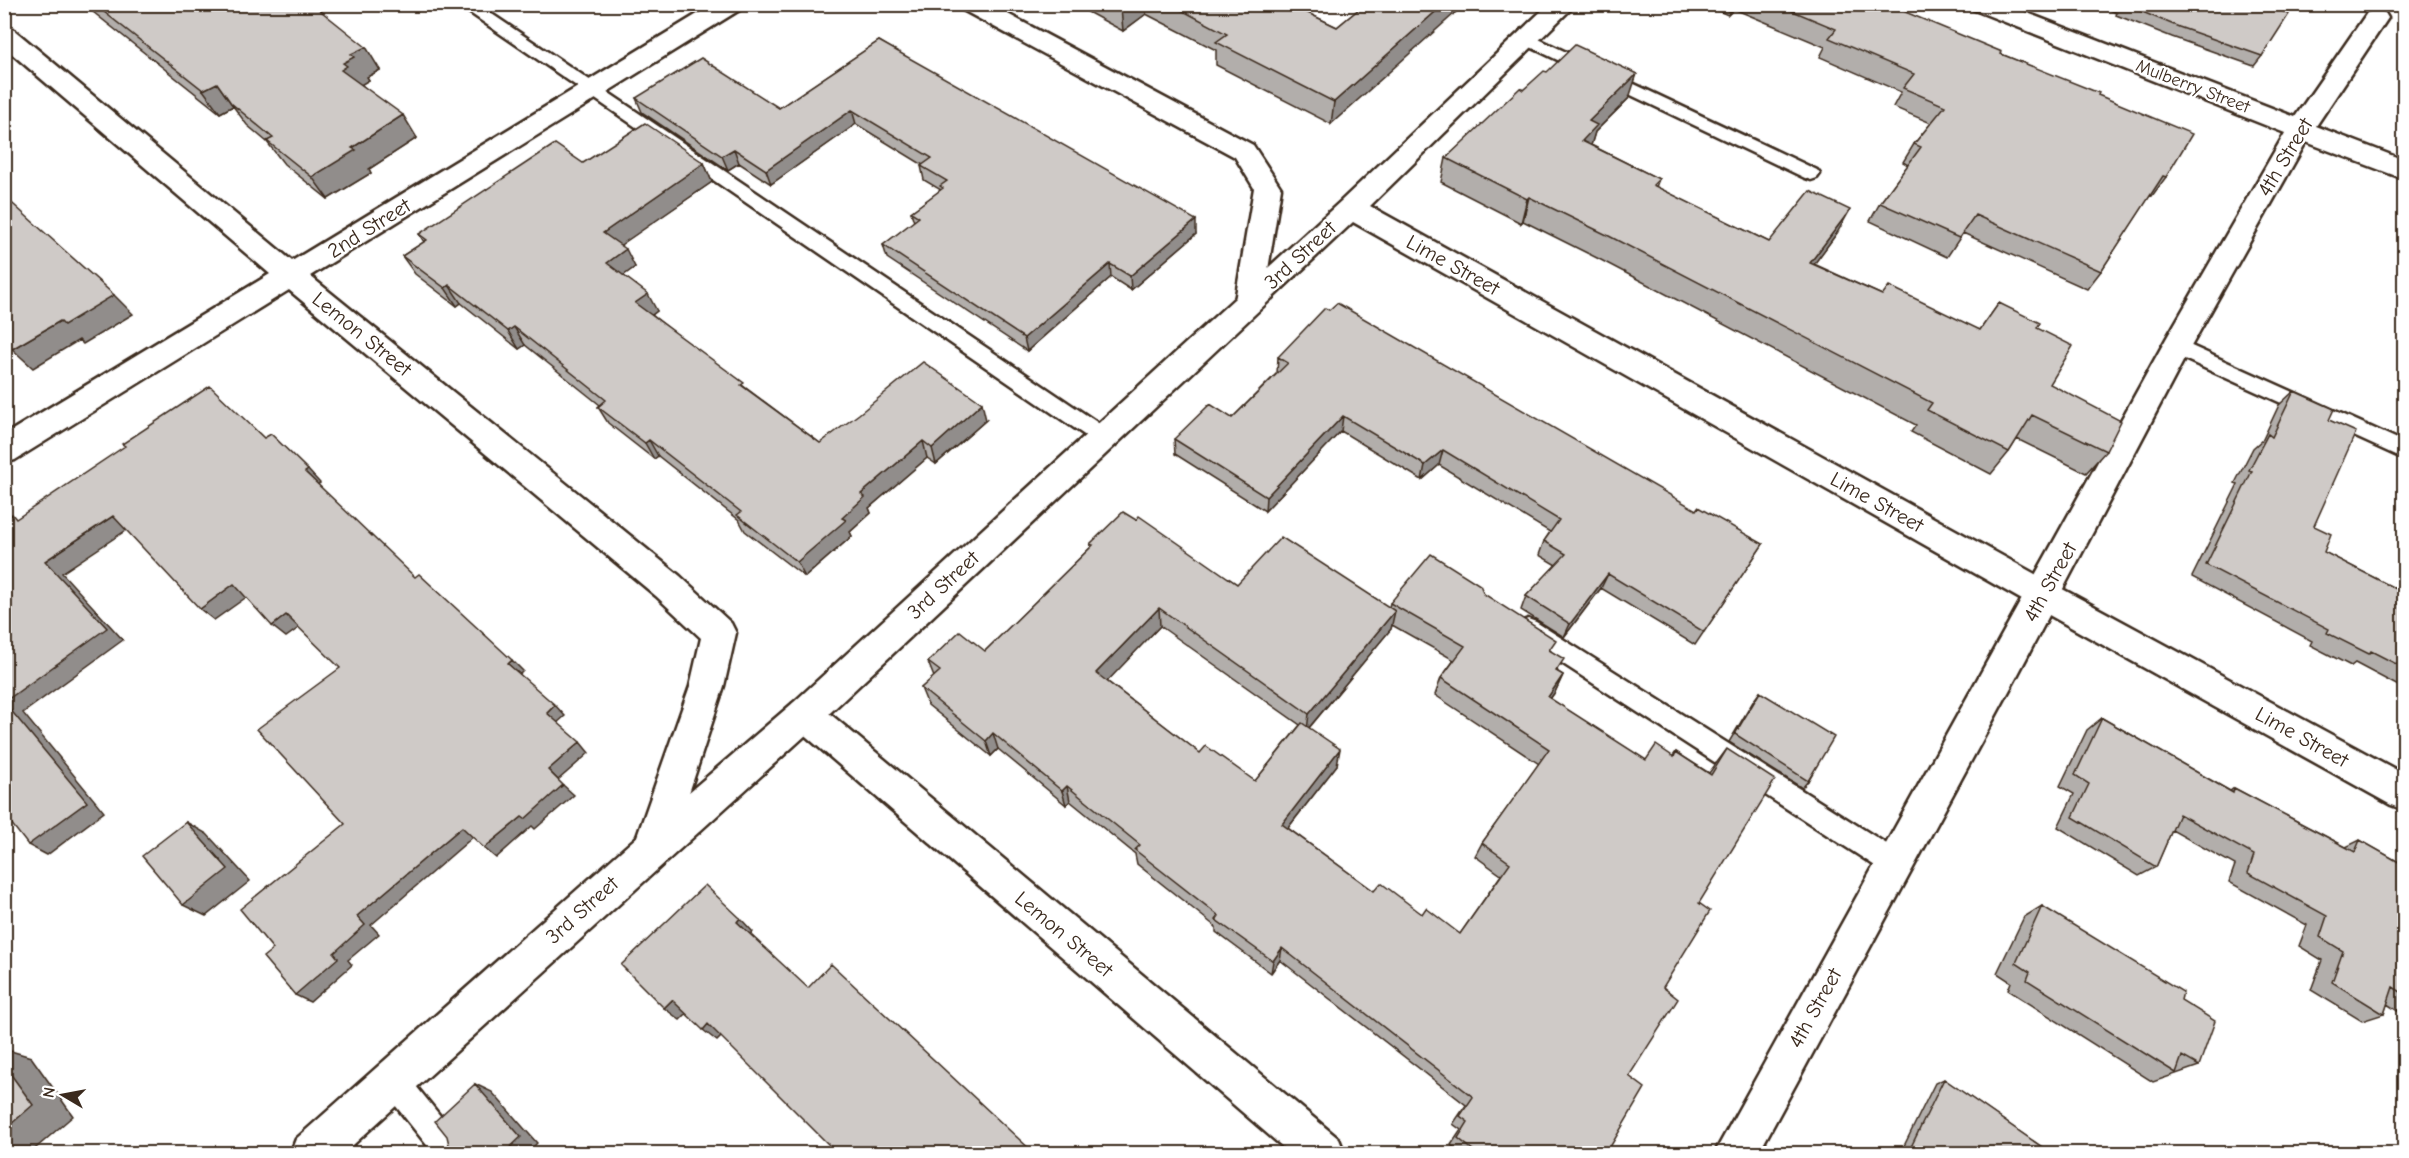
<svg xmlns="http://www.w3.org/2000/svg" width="2409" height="1158" viewBox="0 0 2409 1158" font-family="'Comic Neue',sans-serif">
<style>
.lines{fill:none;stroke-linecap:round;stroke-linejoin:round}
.lane-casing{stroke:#3b2a1e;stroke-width:5}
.street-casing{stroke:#3b2a1e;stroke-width:5}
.secondary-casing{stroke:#3b2a1e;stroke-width:5}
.lane{fill:#fff;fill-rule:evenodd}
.street{fill:#fff;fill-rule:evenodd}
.secondary{fill:#fff;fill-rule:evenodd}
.wall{fill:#b2aeab;stroke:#3b2a1e;stroke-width:1.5;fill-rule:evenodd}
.shaded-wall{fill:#918d8b;stroke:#3b2a1e;stroke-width:1.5}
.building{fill:#cfcac7;stroke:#3b2a1e;stroke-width:1.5}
.labels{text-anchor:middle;stroke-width:4.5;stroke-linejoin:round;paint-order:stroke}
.far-street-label{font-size:18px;fill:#3b2a1e;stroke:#fff}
.street-label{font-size:21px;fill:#3b2a1e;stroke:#fff}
</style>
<rect width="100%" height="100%" fill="#fff"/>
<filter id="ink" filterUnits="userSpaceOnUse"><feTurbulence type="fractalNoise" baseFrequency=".0167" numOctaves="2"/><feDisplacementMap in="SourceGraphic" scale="12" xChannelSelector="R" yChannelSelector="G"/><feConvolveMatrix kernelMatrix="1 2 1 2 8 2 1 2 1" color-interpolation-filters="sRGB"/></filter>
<g filter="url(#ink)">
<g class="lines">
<!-- lane casing -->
<g class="lane-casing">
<path id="lane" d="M457,4H477L1110,431L1114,437L1110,443L1103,445L1096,443Z
M999,4H1019L999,21H987L985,17Z
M1528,34L1817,170L1820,174L1817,178L1811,180L1805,178L1522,43L1520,39L1522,35Z
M2176,339L2404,442V459L2169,352L2166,347L2169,342Z
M1528,619L1536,622L1904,855L1908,864L1904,873L1895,876L1886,873L1520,636L1516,629L1520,622Z
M393,1066L403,1070L463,1144L467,1154H434L383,1090L379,1080L383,1070Z"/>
</g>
<!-- street casing -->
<g class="street-casing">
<path id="street" d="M714,4H744L741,9L310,276L680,576L731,623L736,633L724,686L671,848L665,861L652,866L639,861L633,848L690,686L701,638L656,596L289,290L15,460L4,463V435L270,274L4,47V26L13,29L292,261Z
M958,4H989L1253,145L1281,188L1263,301L1259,308L1249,312L1239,308L1235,301L1254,188L1235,157L961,9Z
M1969,4H2004L2295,117L2367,13L2376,10L2385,13L2388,18L2316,126L2404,160V179L2306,142L2189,350L2016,678L1758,1154H1714L2166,339L2285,133L1972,9Z
M805,698L817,703L1339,1139L1345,1154H1291L793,725L787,714L793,703Z"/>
</g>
<!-- secondary casing -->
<g class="secondary-casing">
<path id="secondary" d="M1549,4H1576L1370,206L2055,585L2404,774V810L2391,805L2031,605L1353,222L817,725L343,1154H290L296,1139L639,835L793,703L1341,201Z"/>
</g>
<!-- lane -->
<use href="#lane" class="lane"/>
<!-- street -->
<use href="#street" class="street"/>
<!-- secondary -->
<use href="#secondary" class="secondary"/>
</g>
<!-- wall -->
<path class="wall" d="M83,4H312L380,70L367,77L369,80L361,84L417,138L369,169L371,173L328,199L284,164L267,142L247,125L233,106L220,113Z
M1084,4H1289L1337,27L1365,4L1331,124L1216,65V50L1146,14L1123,31L1084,10Z
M1703,4H1886L2001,54L2098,95L2166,177L2152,196L2150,195L2101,271L2087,289L1963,233L1947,257L1870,221L1880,203L1908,165L1903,162L1914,144L1931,123L1893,107L1901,92L1820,57L1825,47L1734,9L1728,15Z
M2094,4H2264L2262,56L2254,66L2172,37L2116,15L2117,13Z
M879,41L1196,234L1131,290L1111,277L1027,351L887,258L883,245L914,222L911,212L941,190L924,180L921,166L923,165L856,124L771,184L739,163L728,170L642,112L636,98L779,108Z
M1547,72L1629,98L1595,132L1591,145L1659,179L1656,187L1769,242L1837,233L1814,264L1882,295L1980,330L1999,303L2037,328L2050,384L2106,451L2086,473L2017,439L2009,452L1991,474L1911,432L1916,425L1599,259L1523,221L1521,223L1441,182L1446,158L1523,90Z
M583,163H704L712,182L620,245L635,267L623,275L657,311L652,315L746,388L820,443L986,420L936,464L927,458L869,508L871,513L850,532L852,536L805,577L745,531L739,520L658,456L654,459L608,423L598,407L600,405L525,345L519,349L461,303L457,306L415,274L402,256L424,242L419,234Z
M1278,357L1696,510L1763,544L1695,645L1601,588L1564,637L1521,610L1526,596L1556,565L1539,555L1544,541L1550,532L1439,465L1422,480L1341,431L1265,511L1175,454L1174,439L1232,418L1277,373Z
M2294,391L2329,420L2314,526L2324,552L2404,593V689L2355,663L2351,666L2310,645L2312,641L2192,577L2238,484L2235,483L2253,448L2263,439L2279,405Z
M1136,520L1237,584L1389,607L1390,603L1484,594L1551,651L1558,672L1563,675L1555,692L1550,699L1645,760L1673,756L1676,752L1709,773L1727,749L1699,903L1663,987L1629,1076L1606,1154H1461L1451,1145L1461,1130L1453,1124L1466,1105L1280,960L1271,973L1216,932V927L1137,864L1135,854L1070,801L1066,805L998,749L991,756L928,705L921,688L934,677L928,662L985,651L1091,547L1090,544ZM1392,625L1454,660L1441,678L1435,695L1539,764L1482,843L1475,856L1501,875L1460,934L1422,914L1374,891L1288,828L1337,765L1309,728L1391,629ZM1160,626L1300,725L1255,781L1200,753L1107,681Z
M1760,692L1808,781L1802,788L1729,742L1754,700Z
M2102,718L2230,791L2234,788L2346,847L2360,840L2404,865V1015L2387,1004L2384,1014L2362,1021L2311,990L2322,960L2299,946L2307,925L2229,882L2235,865L2172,830L2156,867L2139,876L2058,827L2074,794L2060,786L2087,730Z
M2042,906L2181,1000L2199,1066L2153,1082L2008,990L2011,982L1997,973L2024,917Z
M1944,1079L2052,1154H1900L1935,1083Z"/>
<!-- shaded-wall -->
<path class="shaded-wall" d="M1127,4H1145L1146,14L1123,31L1121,8Z
M1444,4H1465L1331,124L1334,102Z
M1732,4H1735L1734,9L1728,15Z
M366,47L380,70L367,77L369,80L359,86L341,70L343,63L351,54Z
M1637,74L1629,98L1595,132L1590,149L1575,165L1589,121Z
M217,83L233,106L220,113L203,90Z
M852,110L856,124L771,184L766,170Z
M403,115L417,138L369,169L371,173L328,199L312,177L352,148Z
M734,149L739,163L728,170L722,156Z
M704,163L712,182L612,251L603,233Z
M1529,197L1523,221L1521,223L1527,199Z
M1850,210L1837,233L1798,286L1810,263Z
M1196,220V234L1131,290L1130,276Z
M626,249L635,267L616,281L607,263Z
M1110,264L1111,277L1027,351L1024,338Z
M449,285L461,303L457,306L445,288Z
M648,294L657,311L644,321L635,303Z
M114,295L133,314L83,344L79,340L33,368L12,349L60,321Z
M514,327L525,345L519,349L508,331Z
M982,403L986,420L936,464L932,448Z
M1343,416L1341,431L1265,511L1266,497Z
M649,440L658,456L654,459L645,443Z
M923,441L927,458L869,508L871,513L850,532L852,536L805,577L797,562L842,518L861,494Z
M1443,450L1439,465L1422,480L1425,465Z
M308,470L320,483L317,485L305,472Z
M113,516L128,529L62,573L123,640L23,713L104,812L47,855L28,845L4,702L45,561Z
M1608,574L1601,588L1564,637L1570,624Z
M234,584L248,596L214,620L200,609Z
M1159,608L1160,626L1099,690L1096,673Z
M1395,611L1391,629L1307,730L1309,714Z
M286,615L300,627L286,637L272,626Z
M512,660L523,671L519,675L508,664Z
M1563,675L1555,692L1540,713L1548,697Z
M555,705L565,716L557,723L547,713Z
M993,733L998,749L991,756L986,741Z
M580,742L589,753L558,780L548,770Z
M1340,749L1337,765L1280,838L1282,824Z
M563,785L574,795L535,829L532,826L496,858L484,848L522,817Z
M1067,786L1070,801L1066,805L1062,791Z
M186,822L207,834L250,881L206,916L183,905Z
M462,827L474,836L371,925L379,934L348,960L352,965L310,1002L295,995L357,916Z
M740,918L753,932L750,935L737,922Z
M1282,948L1280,960L1271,973L1273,961Z
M672,1000L688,1012L680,1020L664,1008Z
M708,1024L722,1036L717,1041L703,1030Z
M4,1049L31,1057L73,1116L29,1154H4Z
M475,1084L492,1092L537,1143L527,1154H503Z"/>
<!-- building -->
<path class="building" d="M94,4H312L366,47L351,54L354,57L343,63L347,66L341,70L403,115L352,148L356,150L312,177L267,141L273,138L231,103L217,83L203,90Z
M1114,4H1127L1121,8Z
M1170,4H1289L1337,27L1365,4H1444L1334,102L1216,42L1227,34Z
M1776,4H1886L2002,52L2001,54L2099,93L2098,95L2192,134L2166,177L2163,176L2101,271L1975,215L1959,238L1880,203L1921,147L1914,144L1945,106L1903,88L1914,74L1829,38L1836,29Z
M2123,4H2264L2289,14L2262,56L2179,27Z
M879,41L1196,220L1130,276L1110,264L1024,338L883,245L919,217L911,212L943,188L940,186L947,181L921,166L932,158L852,110L766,170L734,149L722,156L636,98L701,58L779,108Z
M1575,45L1637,74L1589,121L1597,125L1582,141L1659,179L1653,185L1769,242L1810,191L1850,210L1810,263L1882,295L1889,286L1980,330L1999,303L2040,323L2037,328L2073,346L2050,384L2121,421L2106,451L2032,415L2009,452L1927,410L1932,403L1607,235L1529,197L1527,199L1446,158L1520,88L1523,90L1544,71L1547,72Z
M645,123L704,163L603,233L626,249L607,263L648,294L635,303L744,383L741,385L820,443L859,414L923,362L982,403L932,448L923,441L861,494L865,497L842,518L846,520L797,562L737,515L741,512L649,440L645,443L598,407L606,400L514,327L508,331L449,285L445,288L402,256L427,240L419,234L555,144L583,163Z
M4,196L114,295L64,325L60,321L12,349L4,342Z
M1337,303L1696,510L1698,507L1763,544L1704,632L1608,574L1570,624L1526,596L1566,554L1544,541L1559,520L1443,450L1425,465L1343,416L1266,497L1174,439L1210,404L1232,418L1288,363L1278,357L1325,308L1329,310Z
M210,386L264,438L271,434L308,470L305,472L415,577L419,574L512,660L508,664L555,705L547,713L580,742L548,770L563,785L525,819L522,817L484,848L462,827L357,916L365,925L334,953L338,958L295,995L263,957L273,949L240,909L345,824L257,729L340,668L286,615L272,626L234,584L200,609L113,516L45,561L107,628L4,702V519L12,514L16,519L125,446L122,444Z
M2294,391L2334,409L2329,420L2356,432L2314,526L2331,534L2324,552L2404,593V668L2371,651L2369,654L2327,633L2329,629L2206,565L2252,471L2249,470L2268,434L2272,437Z
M1123,512L1136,520L1139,516L1237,584L1281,537L1395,611L1309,714L1159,608L1096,673L1200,753L1206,746L1255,781L1302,723L1340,749L1282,824L1374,891L1381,883L1422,914L1426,908L1460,934L1510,863L1482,843L1549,749L1441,678L1465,646L1390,603L1431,554L1480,585L1484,594L1556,640L1549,650L1564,659L1556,671L1563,675L1548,697L1646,760L1656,745L1674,757L1676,752L1711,775L1727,749L1775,780L1699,903L1710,911L1663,987L1678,999L1629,1076L1645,1088L1606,1154H1478L1458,1138L1468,1122L1460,1116L1473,1097L1282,948L1273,961L1216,920L1219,916L1135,850L1140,845L1067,786L1062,791L993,733L986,741L921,688L940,671L928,662L960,631L985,651L1093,545L1090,544Z
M1760,692L1834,737L1808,781L1735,734Z
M4,702L87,802L28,845L4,814Z
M2102,718L2233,793L2234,788L2355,852L2360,840L2404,865V994L2393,987L2384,1014L2332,982L2343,951L2320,937L2327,916L2248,873L2254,855L2179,814L2156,867L2073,817L2089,784L2075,775Z
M186,822L228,869L183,905L142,856Z
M705,885L740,918L737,922L808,988L831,964L1035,1154H838L708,1024L703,1030L672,1000L664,1008L621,965Z
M2042,906L2183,992L2181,1000L2215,1021L2199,1066L2182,1056L2176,1073L2027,980L2030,972L2016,963Z
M4,1065L33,1105L4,1130Z
M1944,1079L2052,1154H1913L1909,1151Z
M475,1084L521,1137L503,1154H426L430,1150L450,1149L447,1136L435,1121Z
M1040,1149L1044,1154H1036Z"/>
</g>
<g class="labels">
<!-- far-street labels -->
<g class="far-street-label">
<text transform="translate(2193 86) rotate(21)" y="6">Mulberry Street</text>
</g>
<!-- street labels -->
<g class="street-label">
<text transform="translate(2285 157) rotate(-59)" y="7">4th Street</text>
<text transform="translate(369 228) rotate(-32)" y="7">2nd Street</text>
<text transform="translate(1300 255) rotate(-43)" y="7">3rd Street</text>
<text transform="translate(1453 265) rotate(29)" y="7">Lime Street</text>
<text transform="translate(362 334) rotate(39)" y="7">Lemon Street</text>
<text transform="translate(1877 502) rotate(29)" y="7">Lime Street</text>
<text transform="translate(2050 582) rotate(-61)" y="7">4th Street</text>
<text transform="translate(943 585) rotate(-43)" y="7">3rd Street</text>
<text transform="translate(2302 737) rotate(29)" y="7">Lime Street</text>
<text transform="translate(582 910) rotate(-42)" y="7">3rd Street</text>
<text transform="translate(1064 934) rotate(40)" y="7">Lemon Street</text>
<text transform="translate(1815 1008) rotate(-61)" y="7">4th Street</text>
</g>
</g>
<!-- margin -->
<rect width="2409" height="1158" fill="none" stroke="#fff" stroke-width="24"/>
<rect x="12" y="12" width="2385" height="1134" fill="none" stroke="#3b2a1e" stroke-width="2" filter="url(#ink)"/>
<!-- north arrow -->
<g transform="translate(63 1095) rotate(280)" stroke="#ffffff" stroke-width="4.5" paint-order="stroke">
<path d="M0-4.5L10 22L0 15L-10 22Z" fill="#3b2a1e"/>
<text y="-9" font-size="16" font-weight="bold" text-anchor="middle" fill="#3b2a1e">N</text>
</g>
</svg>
